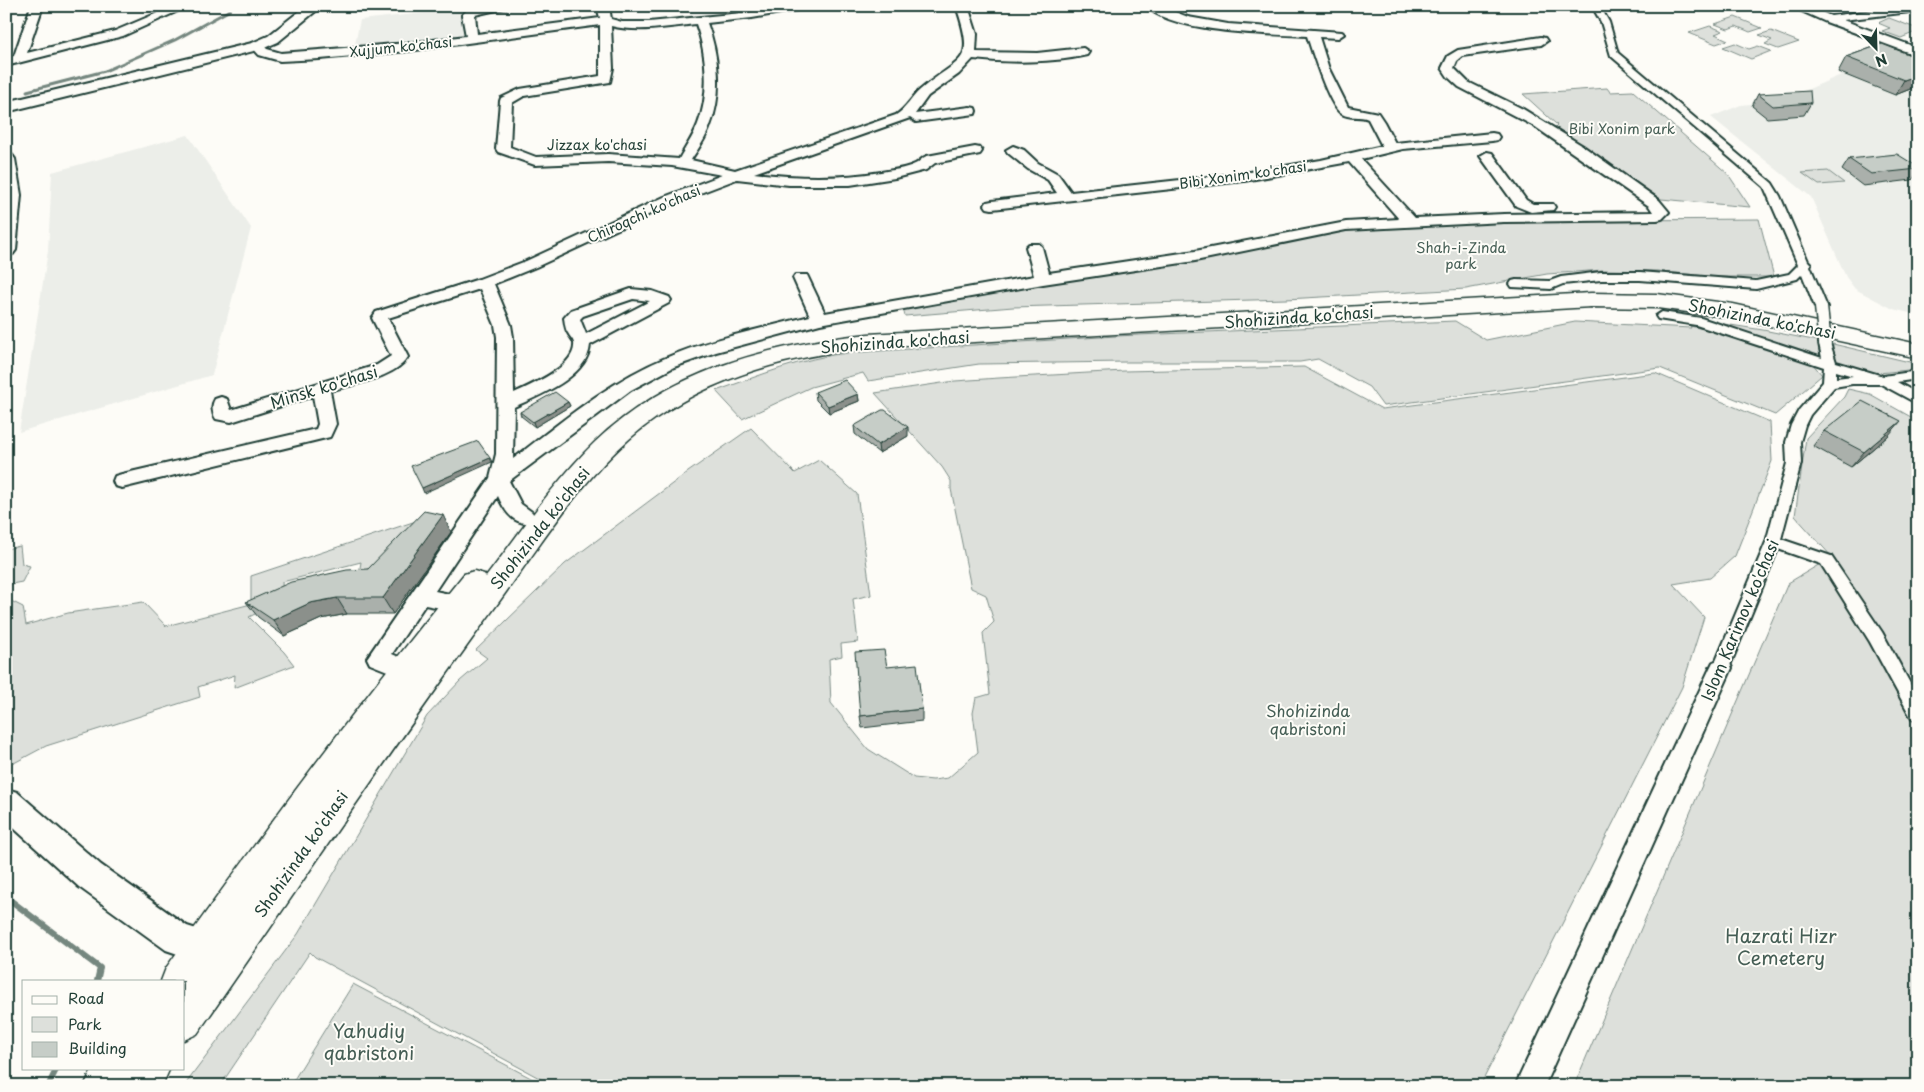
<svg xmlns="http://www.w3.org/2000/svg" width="1924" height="1092" viewBox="0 0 1924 1092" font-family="'Playpen Sans',sans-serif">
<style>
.built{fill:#eceee9}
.green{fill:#dde0db;stroke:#7e8e88}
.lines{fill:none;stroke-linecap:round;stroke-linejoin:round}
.stream-far1{stroke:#75877f;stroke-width:3}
.stream{stroke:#75877f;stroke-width:6}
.pedestrian-casing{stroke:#1f3d34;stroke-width:4}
.minor-casing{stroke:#1f3d34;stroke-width:4}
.tertiary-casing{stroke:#1f3d34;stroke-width:4}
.primary-casing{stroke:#1f3d34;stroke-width:3}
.pedestrian{fill:#fdfcf7;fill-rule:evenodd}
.minor{fill:#fdfcf7;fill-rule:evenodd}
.tertiary{fill:#fdfcf7;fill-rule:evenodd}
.primary{fill:#fdfcf7;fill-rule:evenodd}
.pedestrian-bridge-casing{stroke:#1f3d34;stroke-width:15;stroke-linecap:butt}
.pedestrian-bridge{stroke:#fdfcf7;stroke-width:12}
.wall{fill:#aab0ab;stroke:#1f3d34}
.shaded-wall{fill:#8b908b;stroke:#1f3d34}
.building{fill:#c6cdc7;stroke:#1f3d34}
.labels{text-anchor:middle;stroke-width:4;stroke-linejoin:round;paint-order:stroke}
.far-street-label{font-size:14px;fill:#1f3d34;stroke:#fdfcf7}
.far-park-label{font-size:14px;fill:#455e55;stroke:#fdfcf7}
.street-label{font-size:16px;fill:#1f3d34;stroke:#fdfcf7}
.park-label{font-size:16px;fill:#455e55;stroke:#fdfcf7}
.near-park-label{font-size:19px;fill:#455e55;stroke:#fdfcf7}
</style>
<rect width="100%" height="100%" fill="#fdfcf7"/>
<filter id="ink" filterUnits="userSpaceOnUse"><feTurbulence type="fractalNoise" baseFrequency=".02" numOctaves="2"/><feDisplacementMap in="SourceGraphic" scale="10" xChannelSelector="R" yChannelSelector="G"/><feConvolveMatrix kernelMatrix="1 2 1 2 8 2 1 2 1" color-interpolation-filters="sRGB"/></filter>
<g filter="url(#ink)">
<!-- built -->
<path class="built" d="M461,9L468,20L466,36L354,49L360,20Z
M1897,47L1918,54V315L1893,309L1855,289L1846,277L1811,197L1711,117L1741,105L1781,101L1841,75L1836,72Z
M188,135L251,228L212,375L19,432L48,251L52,172Z"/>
<!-- green -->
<path class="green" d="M1735,17L1762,28L1750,32L1736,26L1728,29L1715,24Z
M1889,18L1918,29V31L1901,38L1882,31L1890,28L1878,23Z
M1710,26L1723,31L1715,34L1728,40L1716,44L1689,33Z
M1771,31L1799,42L1778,49L1765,44L1772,40L1759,35Z
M1735,43L1749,49L1758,46L1771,51L1751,59L1723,47Z
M1607,88L1610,92L1633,91L1728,174L1750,207L1661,199L1554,128L1557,125L1523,94Z
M1828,171L1844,183L1819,185L1802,173Z
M1759,219L1774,277H1717L1657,271L1603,270L1547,274L1466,289L1286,299L1013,307L905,316L902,305L1339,231L1496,221Z
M1455,321L1486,340L1575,322L1691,328L1690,326L1713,331L1812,363L1822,375L1775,415L1660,368L1383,406L1369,387L1318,359L1300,362H1127L979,364L868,381L863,373L811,387L742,419L716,391C758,376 802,358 847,353L1116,336Z
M1711,322L1763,330L1818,341L1820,358Z
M1833,344L1918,364V369L1869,374L1834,363Z
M1304,367L1382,409L1655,373L1770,422L1772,461L1735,556L1710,578L1673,584L1704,617L1682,687L1480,1086H554L315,957L310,952L220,1086H184L298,934L427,716L460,681L487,658L476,650L565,564L688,472L751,428L795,473L819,460L857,494L871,595L853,599L858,642L841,644L842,656L829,659L831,703L868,749L914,778L933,780L948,778L978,752L973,713L976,698L990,694L983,633L994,622L986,595L971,588L951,489V481L942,467L875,393L955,381L999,378L1124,371Z
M1848,389L1870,394L1918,421V1086H1574L1788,583L1832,557L1795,516L1806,438L1844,397Z
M437,514L357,586L361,562L282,582L283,600L249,617L284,652L294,665L234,688L235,675L198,687L200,697L46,746L14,763L6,753V602L11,601L23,607L26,625L68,613L143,602L166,626L251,604V576Z
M20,546L22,564L30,566L22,582L6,585V549Z
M353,984L546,1086H290Z"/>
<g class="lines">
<!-- stream-far1 -->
<path class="stream-far1" d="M27,91L105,71L175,40L230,10L231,6"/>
<!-- stream -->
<path class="stream" d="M6,897L100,968L97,981
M48,1086L57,1068"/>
<!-- pedestrian casing -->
<g class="pedestrian-casing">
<path id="pedestrian" d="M1592,6H1600L1609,22L1618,53L1772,183L1780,196L1808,261L1811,264L1810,266L1827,307L1825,310L1821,311L1815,307L1802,274L1797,279L1756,289L1640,280H1601L1563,284L1551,289L1512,287L1510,284L1512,281L1516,280L1550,281L1561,277L1601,272H1640L1756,281L1789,274L1798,265L1764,187L1611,56L1601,22Z
M1662,312L1701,318L1822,358L1819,343L1825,339L1829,340L1836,362L1883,376L1918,371V379L1897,382L1918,394V404L1881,384H1852L1834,387L1810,415L1805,425L1800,442L1801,463L1781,539L1831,556L1882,632L1918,698V721L1912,719L1870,642L1821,564L1778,549L1729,668L1727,673L1721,675L1715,673L1713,668L1766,542L1787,463L1786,442L1791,425L1799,410L1823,382L1824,367L1696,325L1658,319L1656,316ZM1836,371L1853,376L1836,378Z"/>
</g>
<!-- minor casing -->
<g class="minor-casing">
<path id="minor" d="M6,6H13L6,9Z
M31,6H43L27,53L115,31L174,6H189L123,36L6,66V58L14,56Z
M483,6H506L505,8L475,15L477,34L600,18L597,6H609L611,19L622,22H649L752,12L783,6H809L804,9L752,18L707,23C719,55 723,94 710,126C706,138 698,149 691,160L735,170L896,115C907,108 911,98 920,90C960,56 977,66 956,6H968L977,34L976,52L1037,53L1083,48L1089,52L1087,55C1053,63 1008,63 973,59L959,74L928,96L915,114L970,107L975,108L976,111L975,114L916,122L910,118L754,173C797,178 839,179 881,172C892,170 905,169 915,164C920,162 921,158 927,156L975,147L980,148L982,151L980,154L935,163L926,170L895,178L850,185H789L737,179L674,203L536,267L494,284L511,325L513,337L514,393C531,385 577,366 574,343C573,339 570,337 568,333C565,329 565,323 564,318L571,310L631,289L652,291L669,297L671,300L669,303L590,345C588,377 538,396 514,407L513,459C560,423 608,382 663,359C709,339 761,329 810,316L793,278L795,275H807L825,313L1034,276L1026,247L1029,244H1039L1042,247L1049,273L1195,251L1346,222L1399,219L1349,162L1244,181L992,209L987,208L985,205L987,202L992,201L1057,193L1048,180L1028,169L1008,153L1006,150L1013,146L1024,150L1038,163L1058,174L1071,192L1244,173L1321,160L1382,146L1368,119C1360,115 1350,119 1342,114C1329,107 1312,51 1307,36C1270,34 1171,33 1146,6H1160L1188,17L1228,24L1342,32L1344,34L1338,38L1319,37L1329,69L1348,107L1378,113L1384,122L1395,143L1492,133L1497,134L1499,137L1497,140L1492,141L1403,149L1361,159L1415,218L1504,214L1653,212L1649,206L1534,126L1459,87L1448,77L1442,68L1448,56L1458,50L1541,37L1545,38L1547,41L1541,45L1463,56L1457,61L1454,68L1468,82L1523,109L1583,146L1659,200L1669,212L1662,219L1657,220L1504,222L1346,230L1195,261L1043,284L820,324L716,352L674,367L631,390L509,481L521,504L532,512L535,517L532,522C514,527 504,510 498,496L435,591L464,597L467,603L464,609L457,611L425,605L392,654L413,663L416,669L413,675L405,678L370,664L367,658L490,478L496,454L497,337L495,325L480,289L388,318L408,357C395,378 353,384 330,391L336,424L330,437L122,488L115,486L113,481L115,476L122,474L316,429L318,424L313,396L231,422L216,419C212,413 211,405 215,399L221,397L227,399L231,410L377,365L391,356L372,318L376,312L479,279L526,261L664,197L722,175L672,166L608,162L535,165L498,152L496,149L500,101L501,98L520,89L600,76V25L408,51L320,59L280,61L259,55L251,46L253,43H261L267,49L281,53L408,43L466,36L462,15L467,10ZM696,24C707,55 710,93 698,124C693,137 685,148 679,159L608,154L536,157L510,147L512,103L524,96L610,82L613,68L611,26C638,33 668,27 696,24ZM633,299L650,301L586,334L580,319L583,316Z
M1790,6H1806L1831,16L1903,6H1918V11L1843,20L1918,48V56L1826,22Z
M1487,152L1492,153L1526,200L1533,204H1553L1555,207L1553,210L1531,212L1516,206L1480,156Z
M1721,659L1729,662L1732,668L1544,1086H1515L1710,668L1713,662Z"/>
</g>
<!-- tertiary casing -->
<g class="tertiary-casing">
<path id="tertiary" d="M306,6H322L278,42L262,49L6,112V102L252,43L268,36Z
M6,154L12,155L15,159L21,195L16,250L13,254L6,256Z
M6,789L17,792L101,865L187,926L228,939L233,951L228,963L216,967L166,950L79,887L6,821Z"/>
</g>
<!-- primary casing -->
<g class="primary-casing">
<path id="primary" d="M1591,293L1657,294L1733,304L1918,344V358L1733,318L1657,308L1591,307L868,348C792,356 720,374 656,418C591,463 547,536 501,599C396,742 298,889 197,1034L184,1040V981H161L166,968C261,834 360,702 464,574L474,571L484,574L486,577C521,531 554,482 595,442C669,371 768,345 868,334Z
M93,1068H170L162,1086H84Z"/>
</g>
<!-- pedestrian -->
<use href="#pedestrian" class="pedestrian"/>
<!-- minor -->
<use href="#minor" class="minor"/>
<!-- tertiary -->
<use href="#tertiary" class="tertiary"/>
<!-- primary -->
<use href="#primary" class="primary"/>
<!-- pedestrian-bridge casing -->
<g class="pedestrian-bridge-casing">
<path id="pedestrian-bridge" d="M1821,307L1825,343"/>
</g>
<!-- pedestrian-bridge -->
<use href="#pedestrian-bridge" class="pedestrian-bridge"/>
</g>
<!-- wall -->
<path class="wall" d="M1637,6H1659L1642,10Z
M1882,44L1918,86L1895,95L1838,72L1846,57Z
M1758,94L1811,103L1804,115L1767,118L1752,106Z
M1849,159L1918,169V172L1912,180L1863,186L1842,170Z
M815,392L858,394L859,401L829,413L816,400Z
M568,402L570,406L535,427L521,416L520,412Z
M854,426L908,436L879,453L855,434Z
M1824,431L1888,436L1851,467L1813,446Z
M451,532L393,614H347L321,619L284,636L258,617L246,602L368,569Z
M922,709V721L862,728L860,716Z"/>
<!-- shaded-wall -->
<path class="shaded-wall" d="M1644,6H1659L1642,10Z
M1918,75V86L1895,95L1904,80Z
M858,394L859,401L829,413L828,406Z
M568,402L570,406L535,427L533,422Z
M1901,421L1888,436L1851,467L1864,452Z
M908,427V436L879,453L878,445Z
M490,458L492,462L424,493L422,488Z
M443,515L451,532L393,614L383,598Z
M337,598L347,614L321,619L284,636L273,620L310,603Z"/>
<!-- building -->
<path class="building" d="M1882,44L1918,58V75L1904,80L1846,57Z
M1810,91L1811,103L1773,106L1758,94Z
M1897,154L1918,167V169L1871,174L1849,159Z
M845,380L858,394L828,406L815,392Z
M555,392L568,402L533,422L520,412Z
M1862,401L1901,421L1864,452L1824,431Z
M882,410H885L908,427L878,445L854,426Z
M478,441L490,458L422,488L411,466Z
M424,511L443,515L383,598H337L310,603L273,620L246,602L291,582L347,570L368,569Z
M884,650L887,667L917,664L922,709L860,716L855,652Z"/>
</g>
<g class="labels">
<!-- far-street labels -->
<g class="far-street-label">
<text transform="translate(401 47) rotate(-6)" y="5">Xujjum ko'chasi</text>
<text x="597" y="150">Jizzax ko'chasi</text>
<text transform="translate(1243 175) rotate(-8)" y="5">Bibi Xonim ko'chasi</text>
<text transform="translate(644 214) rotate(-24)" y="5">Chiroqchi ko'chasi</text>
</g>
<!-- far-park labels -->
<g class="far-park-label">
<text x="1622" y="134">Bibi Xonim park</text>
<text x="1461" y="253">Shah-i-Zinda<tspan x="1461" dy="16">park</tspan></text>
</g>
<!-- street labels -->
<g class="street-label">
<text transform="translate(1299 317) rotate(-4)" y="6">Shohizinda ko'chasi</text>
<text transform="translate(1762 319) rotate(11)" y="6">Shohizinda ko'chasi</text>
<text transform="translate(895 342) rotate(-4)" y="6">Shohizinda ko'chasi</text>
<text transform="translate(324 387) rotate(-17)" y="6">Minsk ko'chasi</text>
<text transform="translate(540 528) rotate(-52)" y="6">Shohizinda ko'chasi</text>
<text transform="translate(1740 620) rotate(-67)" y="6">Islom Karimov ko'chasi</text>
<text transform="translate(301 854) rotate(-55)" y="6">Shohizinda ko'chasi</text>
</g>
<!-- park labels -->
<g class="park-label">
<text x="1308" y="717">Shohizinda<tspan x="1308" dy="18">qabristoni</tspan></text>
</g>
<!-- near-park labels -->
<g class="near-park-label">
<text x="1781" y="943">Hazrati Hizr<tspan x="1781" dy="22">Cemetery</tspan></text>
<text x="369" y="1038">Yahudiy<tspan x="369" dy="22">qabristoni</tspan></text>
</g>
</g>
<!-- margin -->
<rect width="1924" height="1092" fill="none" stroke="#fdfcf7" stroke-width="25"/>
<rect x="12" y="12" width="1899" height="1067" fill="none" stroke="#1f3d34" stroke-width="2" filter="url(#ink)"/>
<!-- legend -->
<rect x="22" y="980" width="162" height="90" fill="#fdfcf7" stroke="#a4b0a9"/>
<rect x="32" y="996" width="25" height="8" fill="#fdfcf7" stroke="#a4b0a9"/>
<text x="68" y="1004" font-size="15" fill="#1f3d34">Road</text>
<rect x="32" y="1017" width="25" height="15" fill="#dde0db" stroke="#a4b0a9"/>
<text x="68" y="1030" font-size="15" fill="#1f3d34">Park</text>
<rect x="32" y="1042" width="25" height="15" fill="#c6cdc7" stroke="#a4b0a9"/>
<text x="68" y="1054" font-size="15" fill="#1f3d34">Building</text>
<!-- north arrow -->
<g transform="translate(1876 48) rotate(157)" stroke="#fdfcf7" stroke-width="4" paint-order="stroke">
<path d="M0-4L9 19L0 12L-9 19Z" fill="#1f3d34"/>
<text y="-8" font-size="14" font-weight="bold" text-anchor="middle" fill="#1f3d34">N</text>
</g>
</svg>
